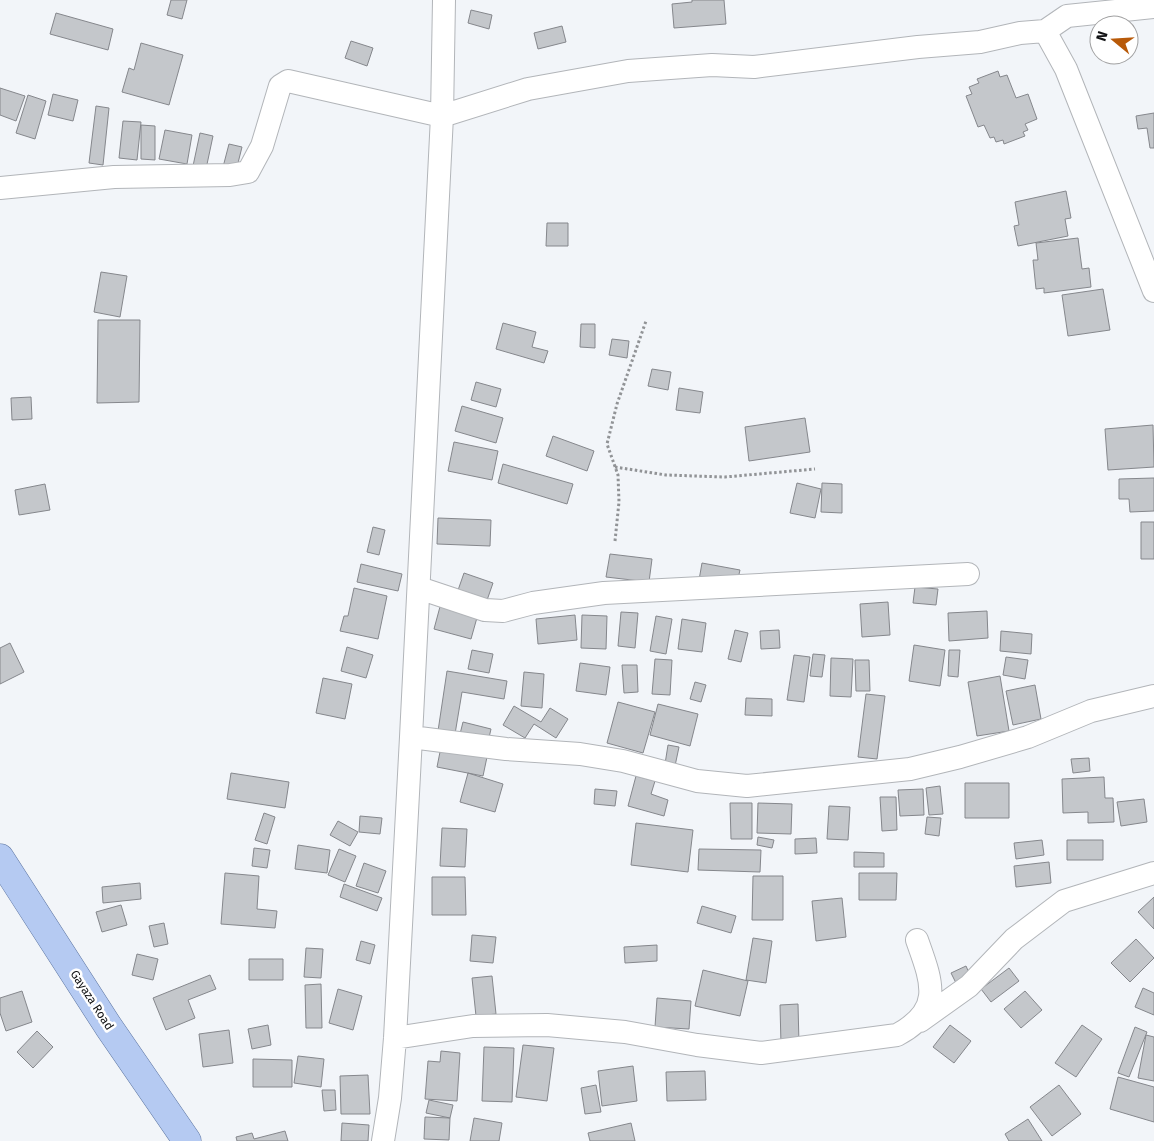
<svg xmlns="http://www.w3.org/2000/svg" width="1154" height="1141" viewBox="0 0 1154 1141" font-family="'Fira Sans',sans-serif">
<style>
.building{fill:#c4c7cb;stroke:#85878c}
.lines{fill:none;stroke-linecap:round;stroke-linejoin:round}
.minor-casing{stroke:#b2b5b9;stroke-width:24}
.primary-casing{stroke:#5b739f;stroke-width:29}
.path{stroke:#919396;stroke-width:3;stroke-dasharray:2.5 2.5;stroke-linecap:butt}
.minor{stroke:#fff;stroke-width:22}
.primary{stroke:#b5caf2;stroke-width:28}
.labels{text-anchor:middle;stroke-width:5;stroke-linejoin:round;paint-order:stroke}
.street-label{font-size:12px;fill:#111214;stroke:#fff}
</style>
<rect width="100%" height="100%" fill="#f2f5f9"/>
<!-- building -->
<path class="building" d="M171,0H187L182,19L167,15Z
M692,0H724L726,24L674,28L672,4L692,2Z
M471,10L492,15L489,29L468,23Z
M56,13L113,29L108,50L50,34Z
M562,26L566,42L538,49L534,33Z
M351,41L373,48L367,66L345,58Z
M141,43L183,55L169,105L122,92L129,68L134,70Z
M998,71L1000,77L1007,75L1016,98L1028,94L1037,119L1025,124L1028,130L1023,132L1025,136L1004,144L1003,140L996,142L994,137L990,138L984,125L978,127L966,96L972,94L969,87L979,83L977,79Z
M0,88L25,96L16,121L0,115Z
M53,94L78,100L73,121L48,115Z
M28,95L46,101L35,139L16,133Z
M96,106L109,108L103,165L89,163Z
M1154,113V148H1150L1147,128L1138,129L1136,116Z
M123,121L141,122L137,160L119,158Z
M141,125L155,126V160L141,159Z
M165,130L192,135L187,164L159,159Z
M200,133L213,136L206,169L193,166Z
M229,144L242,147L236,171L223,167Z
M1066,191L1071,218L1065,219L1068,236L1018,246L1014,226L1019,225L1015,202Z
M547,223H568V246H546Z
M1078,238L1082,269L1089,268L1091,287L1044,293V288L1036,289L1033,260H1038L1036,243Z
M101,272L127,276L120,317L94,312Z
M1103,289L1110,330L1068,336L1062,295Z
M98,320H140L139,402L97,403Z
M503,323L536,332L532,347L548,351L544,363L496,349Z
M581,324H595V348L580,347Z
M612,339L629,341L627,358L609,355Z
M652,369L671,372L668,390L648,386Z
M476,382L501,389L496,407L471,400Z
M679,388L703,392L700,413L676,410Z
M31,397L32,419L12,420L11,398Z
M462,406L503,418L496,443L455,431Z
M805,418L810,452L749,461L745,427Z
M1153,425L1154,467L1108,470L1105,429Z
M553,436L594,451L587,471L546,456Z
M454,442L498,451L492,480L448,471Z
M503,464L573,484L567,504L498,483Z
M1154,478V511L1130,512L1129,499H1119V479Z
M797,483L821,489L815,518L790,513Z
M822,483L842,484V513L821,512Z
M45,484L50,510L19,515L15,490Z
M438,518L491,520L490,546L437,544Z
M1141,522H1154V559H1141Z
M373,527L385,530L379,555L367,552Z
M610,554L652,559L649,582L606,577Z
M702,563L740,570L736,587L699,580Z
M361,564L402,574L398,591L357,582Z
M464,573L493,583L485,606L456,596Z
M915,587L938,589L936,605L913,603Z
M354,588L387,596L378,639L340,631L344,616H348Z
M888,602L890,635L862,637L860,604Z
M441,603L478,614L471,639L434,629Z
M987,611L988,638L949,641L948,613Z
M621,612L638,613L635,648L618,646Z
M575,615L577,640L538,644L536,619Z
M582,615L607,616L606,649L581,648Z
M656,616L672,619L666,654L650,651Z
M682,619L706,623L702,652L678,649Z
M735,630L748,633L741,662L728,659Z
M779,630L780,648L761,649L760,631Z
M1001,631L1032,634L1031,654L1000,651Z
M10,643L24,672L0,684V648Z
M914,645L945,650L940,686L909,681Z
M347,647L373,655L366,678L341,671Z
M472,650L493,654L489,673L468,669Z
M949,650H960L958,677L948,676Z
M813,654L825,655L822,677L810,676Z
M794,655L810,657L804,702L787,700Z
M1006,657L1028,660L1025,679L1003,675Z
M831,658L853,659L851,697L830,696Z
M655,659L672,660L670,695L652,694Z
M855,660H869L870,691H856Z
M580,663L610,667L606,695L576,691Z
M622,665H637L638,692L624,693Z
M447,671L507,681L504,699L462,692L455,734L438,731Z
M524,672L544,674L542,708L521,706Z
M1000,676L1009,731L977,736L968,682Z
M323,678L352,684L345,719L316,713Z
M695,682L706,685L701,702L690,699Z
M1035,685L1041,719L1013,725L1006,691Z
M866,694L885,696L877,759L858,757Z
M746,698L772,699V716L745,715Z
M618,702L655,712L643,753L607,743Z
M658,704L698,714L690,746L650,735Z
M514,706L541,722L550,708L568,719L556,738L534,724L525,738L503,725Z
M463,722L491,729L488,742L460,734Z
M668,745L679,747L675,766L665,764Z
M441,747L487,757L483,776L437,767Z
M1089,758L1090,771L1073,773L1071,759Z
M231,773L289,782L285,808L227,799Z
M468,773L503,784L495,812L460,802Z
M636,776L655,781L651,794L668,800L664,816L628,806Z
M1104,777L1105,798H1113L1114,822L1088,823V812L1063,813L1062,779Z
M965,783H1009V818H965Z
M940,786L943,814L929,815L926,788Z
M595,789L617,791L615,806L594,804Z
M923,789L924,815L900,816L898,790Z
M880,797H896L897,830L882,831Z
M1144,799L1147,822L1121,826L1117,802Z
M730,803H752V839H731Z
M758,803L792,804L791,834L757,833Z
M829,806L850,807L848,840L827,839Z
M264,813L275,817L267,844L255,840Z
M360,816L382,818L380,834L359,832Z
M927,817L941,818L939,836L925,834Z
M338,821L358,832L350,846L330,835Z
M636,823L693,830L688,872L631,865Z
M442,828L467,829L465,867L440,866Z
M758,837L774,840L772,848L757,845Z
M816,838L817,853L795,854V839Z
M1042,840L1044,855L1016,859L1014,843Z
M1067,840H1103V860H1067Z
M298,845L330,850L327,873L295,869Z
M254,848L270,850L267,868L252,866Z
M339,849L356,856L345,882L328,875Z
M699,849L761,850L760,872L698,870Z
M854,852L884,853V867H854Z
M1049,862L1051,883L1016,887L1014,866Z
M364,863L386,871L378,893L356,886Z
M225,873L259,876L257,909L277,911L275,928L221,924Z
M859,873H897L896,900H859Z
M753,876H783V920H752Z
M432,877H465L466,915H432Z
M140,883L141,899L103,903L102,887Z
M344,884L382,898L377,911L340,897Z
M1154,897V929L1138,912Z
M842,898L846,937L816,941L812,901Z
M121,905L127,925L102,932L96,912Z
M702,906L736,916L731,933L697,923Z
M164,923L168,944L154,947L149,926Z
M472,935L496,937L493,963L470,961Z
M753,938L772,941L766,983L746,980Z
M1136,939L1154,958L1130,982L1111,963Z
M361,941L375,945L370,964L356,960Z
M657,945V961L625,963L624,947Z
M306,948L323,949L321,978L304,977Z
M137,954L158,959L153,980L132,975Z
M249,959H283V980H249Z
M966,966L970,975L956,983L951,973Z
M1009,968L1019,981L991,1002L981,989Z
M703,970L748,981L740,1016L695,1006Z
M210,975L216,989L188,1000L195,1018L166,1030L153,998Z
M492,976L496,1014L476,1016L472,978Z
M321,984L322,1028H306L305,985Z
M1143,988L1154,993V1015L1135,1007Z
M338,989L362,996L353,1030L329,1023Z
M22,991L32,1022L6,1031L0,1013V998Z
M1025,991L1042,1010L1021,1028L1004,1009Z
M657,998L691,1001L689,1029L655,1027Z
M798,1004L799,1044L781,1045L780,1005Z
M268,1025L271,1045L252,1049L248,1029Z
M950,1025L971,1041L954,1063L933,1047Z
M1082,1025L1102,1039L1076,1077L1055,1063Z
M1135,1027L1147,1032L1129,1077L1118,1073Z
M229,1030L233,1063L203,1067L199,1034Z
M37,1031L53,1047L33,1068L17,1052Z
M1146,1035L1154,1037V1081L1138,1078Z
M523,1045L554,1048L547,1101L516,1097Z
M484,1047L514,1048L512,1102L482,1101Z
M441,1051L460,1053L457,1101L425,1099L428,1061L440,1062Z
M298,1056L324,1059L321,1087L294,1083Z
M253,1059L292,1060V1087H253Z
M633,1066L637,1101L602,1106L598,1071Z
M705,1071L706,1100L667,1101L666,1072Z
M368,1075L370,1114H341L340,1076Z
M1118,1077L1154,1087V1122L1110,1109Z
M596,1085L601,1112L585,1114L581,1088Z
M1059,1085L1081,1114L1052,1136L1030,1107Z
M322,1090H335L336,1110L324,1111Z
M429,1100L453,1105L450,1118L426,1113Z
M425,1117L450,1118L449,1140L424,1139Z
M474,1118L502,1123L499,1141H470Z
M1028,1119L1042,1141H1009L1005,1134Z
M342,1123L369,1125L368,1141H341Z
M631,1123L635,1141H590L588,1133Z
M285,1131L288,1141H237L236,1137L252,1133L254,1139Z"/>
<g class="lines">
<!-- minor casing -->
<g class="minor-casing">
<path id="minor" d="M1045,31L1066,69L1154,291
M0,188L114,177L230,175L248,172L262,146L280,86L288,81L442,116L528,89L628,71L712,65L754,67L918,47L980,42L1020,33L1045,31L1067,16L1154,7
M419,588L485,610L503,611L533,603L604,593L968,574
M411,737L506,749L580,754L623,761L697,781L747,786L910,769L960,757L1028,737L1091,711L1154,696
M920,1021L969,986L1014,939L1064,901L1154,873
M395,1038L473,1026L547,1025L625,1032L697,1045L761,1053L897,1035C944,1010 932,982 917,940
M383,1141L390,1098L395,1038L411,737L442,116L444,0"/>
</g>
<!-- primary casing -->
<g class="primary-casing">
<path id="primary" d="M0,858L108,1026L187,1141"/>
</g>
<!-- path -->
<path class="path" d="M615,467L666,475L725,477L815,469
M615,541L619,502L618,475L607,444L617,404L646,321"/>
<!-- minor -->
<use href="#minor" class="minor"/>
<!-- primary -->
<use href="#primary" class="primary"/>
</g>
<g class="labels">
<!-- street labels -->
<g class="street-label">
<text transform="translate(92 1000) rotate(57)" y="4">Gayaza Road</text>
</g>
</g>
<!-- north arrow -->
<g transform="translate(1114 40) rotate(288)"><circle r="24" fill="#ffffff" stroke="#a0a0a1"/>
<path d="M0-4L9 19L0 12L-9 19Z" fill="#b85a09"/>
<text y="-8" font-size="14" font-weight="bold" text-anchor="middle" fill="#111214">N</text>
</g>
</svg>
